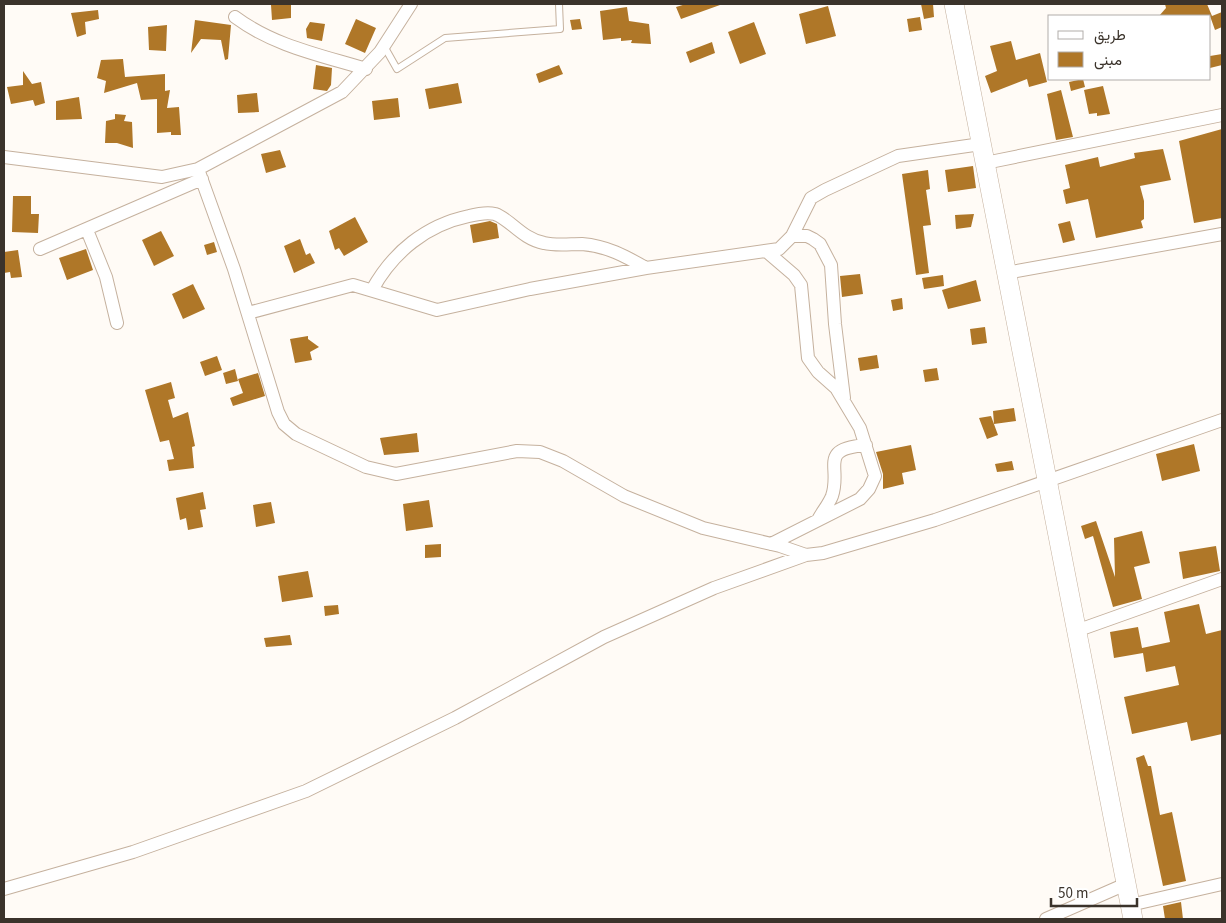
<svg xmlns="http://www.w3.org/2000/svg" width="1226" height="923" viewBox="0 0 1226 923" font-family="'Source Sans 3',Vazirmatn,sans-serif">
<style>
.building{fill:#af7728}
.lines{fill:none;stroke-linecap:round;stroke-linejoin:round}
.lane-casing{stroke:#c5b19e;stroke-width:8}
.street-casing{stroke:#c5b19e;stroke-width:14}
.secondary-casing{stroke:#c5b19e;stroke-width:20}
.lane{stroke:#fff;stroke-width:6}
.street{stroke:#fff;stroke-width:12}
.secondary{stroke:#fff;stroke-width:19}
</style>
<rect width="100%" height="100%" fill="#fffbf6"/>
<!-- building -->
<path class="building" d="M291,4V18L272,20L271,5Z
M686,4H720V5L681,19L676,7Z
M921,4H933L934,17L924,19Z
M1165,4H1207L1212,16L1222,12V27L1215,30L1210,16H1159L1166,8Z
M828,6L836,36L806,44L799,14Z
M627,7L629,21L649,24L651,44L631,43L632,40L621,41V38L603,40L600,11Z
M98,10L99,19L85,22L86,34L77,37L71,13Z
M920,17L922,30L909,32L907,19Z
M356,19L376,28L365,53L345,44Z
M580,19L582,29L572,30L570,20Z
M195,20L231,25L228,59L225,60L221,40L201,39L191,53Z
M310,22L325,24L322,41L307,38L306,29Z
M754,22L766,54L740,64L728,32Z
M167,25L166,51L149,50L148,27Z
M1011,41L1016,60L1040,53L1047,82L1029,87L1027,79L991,93L985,76L997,71L990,46Z
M712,42L715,53L690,63L686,52Z
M1222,54V65L1210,68V56Z
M123,59L125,77L165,74V91L170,90L167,108L179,107L181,135H171V132L157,133V99L141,100L137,83L104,93L106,81L97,78L101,60Z
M316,65L332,68L331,85L327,91L313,89Z
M559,65L563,74L539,83L536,74Z
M23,71L32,84L41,82L45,103L35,106L33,100L11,104L7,87L23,85Z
M1083,79L1085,87L1071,91L1069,82Z
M458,83L462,103L429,109L425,89Z
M1103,86L1110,114L1097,116V113L1089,114L1084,90Z
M1061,90L1073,137L1056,140L1047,94Z
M257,93L259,112L238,113L237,95Z
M79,97L82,119L56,120V101Z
M398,98L400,117L374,120L372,101Z
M115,114L126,115L124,121L132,122L133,148L117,143H105L106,121L115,119Z
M1222,129V218L1194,223L1179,141Z
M1163,149L1171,180L1140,186L1144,201V219L1141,221L1143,228L1096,238L1088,199L1066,204L1063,190L1070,188L1065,165L1098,157L1100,167L1135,158L1134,153Z
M280,150L286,167L266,173L261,154Z
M973,166L976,188L948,192L945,170Z
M928,170L930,189L926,190L931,225L923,226L929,273L916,275L902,174Z
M13,196H31V214H39L38,233L12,232Z
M974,214L971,227L956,229L955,215Z
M355,217L368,242L344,256L339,248L335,250L329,231Z
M490,221L497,224L499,238L473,243L470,225Z
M1070,221L1075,240L1063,243L1058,224Z
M161,231L174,256L154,266L142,240Z
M300,239L306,255L310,253L315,263L294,273L284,246Z
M214,242L217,252L207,255L204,245Z
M86,249L93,270L67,280L59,258Z
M18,250L22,277L11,278L10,272L4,273V252Z
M860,274L863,294L842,297L840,276Z
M943,275L944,286L924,289L922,278Z
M976,280L981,301L948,309L942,290Z
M193,284L205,309L183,319L172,294Z
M902,298L903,309L893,311L891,300Z
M985,327L987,343L972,345L970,329Z
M308,336V339L319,347L310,352L312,360L295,363L290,339Z
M877,355L879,368L860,371L858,358Z
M217,356L222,370L205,376L200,362Z
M937,368L939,380L925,382L923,370Z
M235,369L238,381L226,384L223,373Z
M258,373L265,396L233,406L230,398L243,393L238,379Z
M171,382L175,398L168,400L173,418L188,412L195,446L192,447L194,468L169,471L167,460L174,459L169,440L160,442L145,390Z
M1014,408L1016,421L994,424L993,411Z
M991,416L998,435L987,439L979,418Z
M417,433L419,452L384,455L380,438Z
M1194,444L1200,471L1162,481L1156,454Z
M911,445L916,470L902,473L904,484L883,489V474L876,452Z
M1012,461L1014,470L997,472L995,464Z
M203,492L206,509L200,510L203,527L188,530L186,518L180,520L176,498Z
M429,500L433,527L406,531L403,504Z
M271,502L275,523L256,527L253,505Z
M1096,521L1115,577L1114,538L1142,531L1150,563L1134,567L1142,599L1113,607L1093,536L1085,539L1081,526Z
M441,544V557L425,558V545Z
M1216,546L1220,571L1183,579L1179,552Z
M308,571L313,597L282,602L278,576Z
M1199,604L1206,634L1222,630V734L1191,741L1187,722L1132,734L1124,697L1179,685L1175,666L1146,672L1143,653L1114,658L1110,632L1138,627L1142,648L1170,642L1164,612Z
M338,605L339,614L325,616L324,606Z
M290,635L292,645L266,647L264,638Z
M1144,755L1148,766H1151L1160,815L1172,812L1186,881L1163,886L1136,758Z
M1181,902L1183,919H1165L1163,906Z"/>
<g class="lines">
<!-- lane casing -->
<g class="lane-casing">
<path id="lane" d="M384,46L397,69L445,38L560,29L559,4"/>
</g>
<!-- street casing -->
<g class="street-casing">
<path id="street" d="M235,17C274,46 320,55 366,69
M4,157L162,177L198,169L342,92L380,52L411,4
M985,163L1222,115
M198,169L234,269L278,412L284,424L296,434L366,467L396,474L517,451L540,452L563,461L624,496L703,528L780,546L806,555L823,553L935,520L1222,420
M87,230L106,277L117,323
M792,236H807L813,239L820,244L831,265L835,324L844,398
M40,249L202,179
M766,251L794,275L801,285L808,358L818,372L836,388L860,428L875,476L869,489L860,499L771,544
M1006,273L1222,234
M372,290C393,252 426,225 469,216C477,214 487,212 495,214C510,219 522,239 544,243C556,246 570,244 582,244C607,246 625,256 646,268
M248,313L353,285L437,310L530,289L646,268L779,249L792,236L811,198L825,190L898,156L981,144
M818,520C822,512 829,504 832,496C842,467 817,449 866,445
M1076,631L1222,579
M4,889L133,852L306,791L455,718L604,637L714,588L806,555
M1130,905L1222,884
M1046,919L1126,884"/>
</g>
<!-- secondary casing -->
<g class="secondary-casing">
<path id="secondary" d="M954,4L1133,919"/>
</g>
<!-- lane -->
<use href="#lane" class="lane"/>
<!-- street -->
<use href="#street" class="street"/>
<!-- secondary -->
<use href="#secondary" class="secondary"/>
</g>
<!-- border -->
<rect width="1226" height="923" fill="none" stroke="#3b332b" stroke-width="10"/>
<!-- legend -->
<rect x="1048" y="15" width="162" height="65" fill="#ffffff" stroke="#b1adaa"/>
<rect x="1058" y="31" width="25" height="8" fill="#ffffff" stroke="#b1adaa"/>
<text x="1094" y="40" font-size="15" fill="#3b332b">طريق</text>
<rect x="1058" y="52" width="25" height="15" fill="#af7728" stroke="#b1adaa"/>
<text x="1094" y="65" font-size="15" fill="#3b332b">مبنى</text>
<!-- scale -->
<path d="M1051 898v8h86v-8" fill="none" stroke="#3b332b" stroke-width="2.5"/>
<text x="1058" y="898" font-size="15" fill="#3b332b" stroke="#ffffff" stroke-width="4" paint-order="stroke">50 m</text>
</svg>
